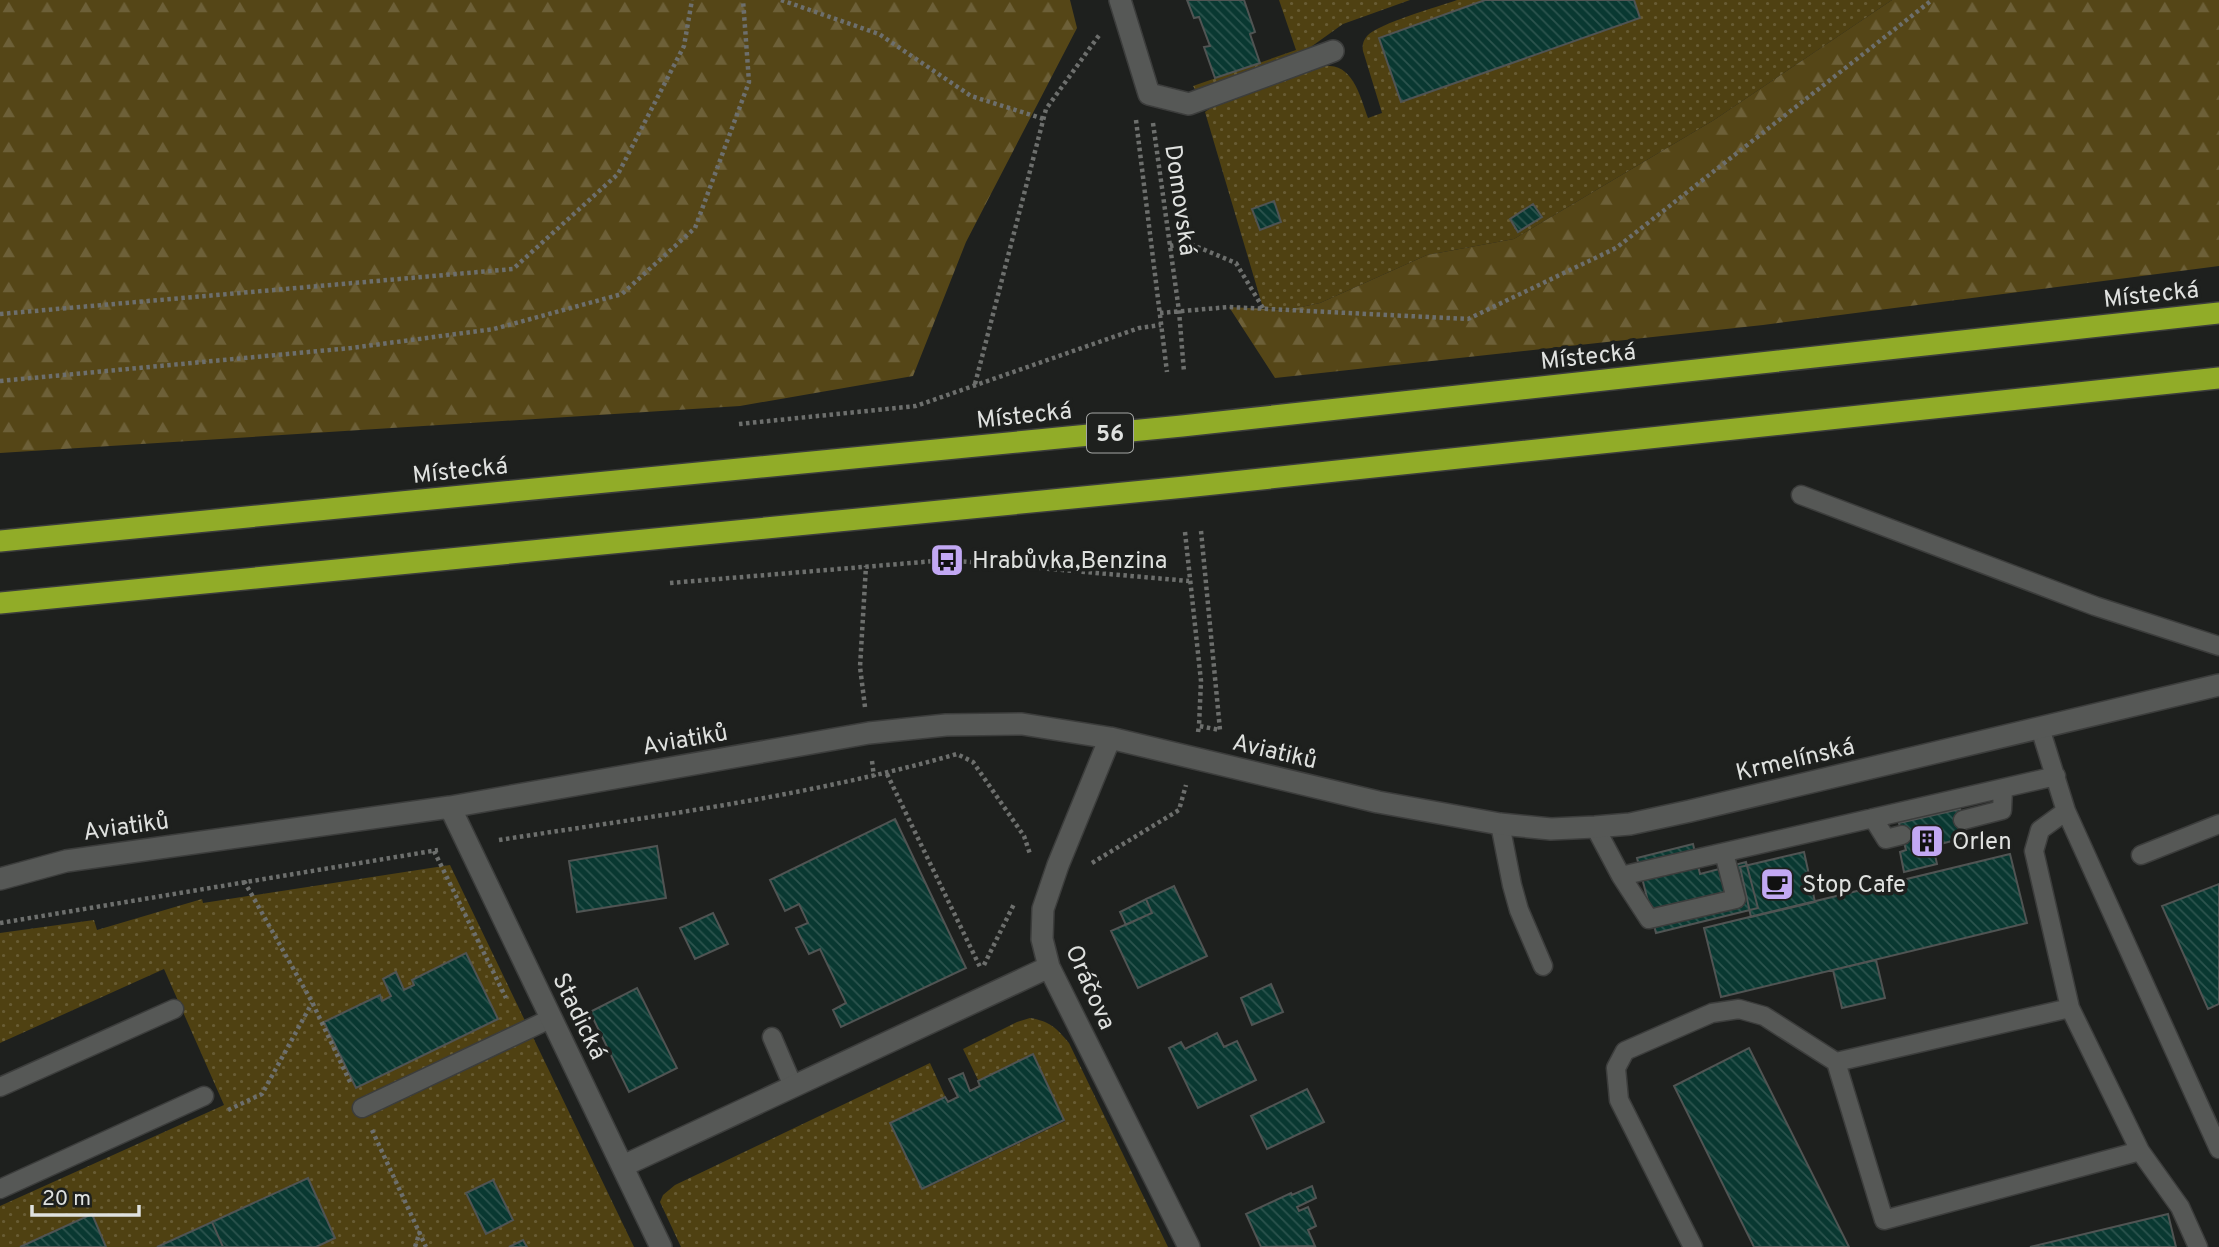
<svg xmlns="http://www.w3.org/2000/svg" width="2219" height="1247" viewBox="0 0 2219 1247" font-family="Overpass,sans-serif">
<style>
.grass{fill:url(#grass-dots)}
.forest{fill:url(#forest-firs)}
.building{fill:url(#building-back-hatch);stroke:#505453;stroke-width:2}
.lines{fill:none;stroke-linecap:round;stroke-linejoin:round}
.lane-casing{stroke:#3c3d3c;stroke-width:21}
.street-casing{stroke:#3c3d3c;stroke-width:24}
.highway-casing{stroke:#3c3d3c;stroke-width:24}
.path{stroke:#6d6f6d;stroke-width:4.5;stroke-dasharray:3.5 3.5;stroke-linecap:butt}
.lane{stroke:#565856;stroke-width:18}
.street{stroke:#565856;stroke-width:21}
.highway{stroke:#91ac28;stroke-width:21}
.labels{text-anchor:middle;stroke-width:7;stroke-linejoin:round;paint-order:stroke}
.shield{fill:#1e201e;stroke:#a5a7a5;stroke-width:2}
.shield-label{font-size:23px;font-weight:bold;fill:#dfe1df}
.street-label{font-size:24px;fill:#dfe1df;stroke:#1e201e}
.poi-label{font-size:24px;fill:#dfe1df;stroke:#1e201e;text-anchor:start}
</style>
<defs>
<pattern id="grass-dots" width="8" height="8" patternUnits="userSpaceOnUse" patternTransform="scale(1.75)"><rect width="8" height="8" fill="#4f4112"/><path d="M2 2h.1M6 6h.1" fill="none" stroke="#685c34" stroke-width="1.8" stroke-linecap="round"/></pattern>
<pattern id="forest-firs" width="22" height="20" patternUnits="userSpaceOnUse" patternTransform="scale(1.75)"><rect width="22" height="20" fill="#554617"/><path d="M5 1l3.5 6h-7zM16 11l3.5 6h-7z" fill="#6d6038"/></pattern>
<pattern id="building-back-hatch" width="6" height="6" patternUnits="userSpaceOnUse" patternTransform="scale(1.75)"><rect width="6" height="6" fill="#093831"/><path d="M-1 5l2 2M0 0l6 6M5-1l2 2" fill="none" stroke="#2c544e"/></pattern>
</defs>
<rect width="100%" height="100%" fill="#1e201e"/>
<!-- grass -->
<path class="grass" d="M1279,0H1410L1343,24L1308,49L1196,91L1193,86L1296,50Z
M1457,0H1892L1714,120L1514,239L1427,255L1320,303L1287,310L1263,308L1205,112L1215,105L1313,69C1318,68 1325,65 1330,66C1354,67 1361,99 1368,118L1382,113L1363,51C1362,45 1363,41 1367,36C1379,23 1438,7 1457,0Z
M450,865L634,1247H0V1206L224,1105L164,969L0,1043V933L94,920L97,930L202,899L203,903Z
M1030,1018C1049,1021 1057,1028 1069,1043L1168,1247H681L660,1202L663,1195L675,1185L930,1063L946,1098L891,1123L924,1189L1065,1121L1034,1056L979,1082L963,1049L1017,1022Z"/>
<!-- forest -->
<path class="forest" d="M0,0H1070L1077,28L966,242L913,376L740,406L0,453Z
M1892,0H2219V266L1763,325L1275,378L1229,307L1287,310L1320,303L1427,255L1514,239L1714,120Z"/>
<!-- building -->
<path class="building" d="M1187,0H1244L1255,32L1250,34L1260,63L1215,78L1204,47L1210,46L1199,17L1194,18Z
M1485,0H1634L1640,18L1401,102L1379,38Z
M1274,201L1281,222L1260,230L1252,209Z
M1533,204L1542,217L1518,232L1510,219Z
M1960,809L1967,837L1933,846L1937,864L1904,872L1900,852L1906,850L1899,823Z
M895,819L966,968L841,1027L833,1010L846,1003L820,949L809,954L796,928L808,923L799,904L785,911L770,880Z
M1693,844L1700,874L1746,862L1758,908L1656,933L1637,858Z
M657,846L666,898L577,912L569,861Z
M1804,852L1815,902L1751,917L1740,867Z
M2010,854L2027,923L1721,997L1704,928Z
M2219,884V1004L2208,1009L2162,906Z
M1174,886L1207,956L1138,988L1111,931L1152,913L1146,899Z
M1146,899L1152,913L1126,925L1120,912Z
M713,913L728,944L695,959L680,928Z
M466,953L498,1019L356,1088L324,1022L380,995L382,1001L391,996L383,979L396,972L404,990L414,985L412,980Z
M1876,960L1885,998L1842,1008L1833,970Z
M1271,984L1283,1012L1252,1025L1241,998Z
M637,988L677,1068L629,1092L590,1012Z
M1217,1033L1224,1047L1237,1041L1256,1080L1198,1108L1169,1048L1181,1042L1185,1049Z
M1749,1048L1849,1247H1754L1674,1086Z
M1033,1054L1064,1120L922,1189L890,1123L945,1097L948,1102L958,1097L949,1079L963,1073L970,1091L980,1086L978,1081Z
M1307,1089L1324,1122L1267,1149L1251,1116Z
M308,1178L335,1238L316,1247H223L212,1222Z
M493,1180L513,1220L486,1234L466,1193Z
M1312,1186L1316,1198L1297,1207L1299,1211L1308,1207L1316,1226L1308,1230L1315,1246L1261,1247L1246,1214L1291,1193L1292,1195Z
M92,1214L106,1247H20Z
M2168,1214L2176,1247H2030Z
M212,1222L223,1247H157Z
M523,1240L527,1247H509Z"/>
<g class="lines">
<!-- lane casing -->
<g class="lane-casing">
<path id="lane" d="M1801,495L2095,606L2219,646
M2040,728L2066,811L2219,1149
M2066,811L2040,830L2034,851L2070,1008L2140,1151L2180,1207L2198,1247
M1873,818L1886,839L1902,835
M1963,820L2002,810L2003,789
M1500,824L1512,885L1519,910L1543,966
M1595,827L1621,876L2056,776
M2141,855L2219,824
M1621,876L1649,919L1736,899L1724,853
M2070,1008L1836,1062L1884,1220L2140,1151
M772,1037L793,1086
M0,1087L174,1009
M362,1108L552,1018
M0,1189L204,1096
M1693,1247L1619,1100L1616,1068L1625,1051L1712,1013L1739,1009L1764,1016L1836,1062"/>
</g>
<!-- street casing -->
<g class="street-casing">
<path id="street" d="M1120,0L1149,94L1189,104L1333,51
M1110,738L1058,865L1043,909L1042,939L1049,967L1189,1247
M450,807L661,1247
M0,879L66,861L450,807L869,733L946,725L1022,724L1110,738L1378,802L1500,824L1551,829L1595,827L1630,824L1690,811L2219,685
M623,1166L1049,967"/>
</g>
<!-- highway casing -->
<g class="highway-casing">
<path id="highway" d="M0,541L1182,426L2219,313
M0,603L1185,487L2219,378"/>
</g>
<!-- path -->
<path class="path" d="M781,0L879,34L971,96L1044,119
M1136,120L1167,372
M1153,123L1179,311L1184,372
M1170,246L1188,243L1236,263L1263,308
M1160,313L1229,307L1468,319L1616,248L1932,0
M0,314L513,269L618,174L684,46L692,0
M0,381L351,348L494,329L622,294L695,228L749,82L743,0
M975,384L1046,109L1100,34
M739,424L916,406L1139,328L1161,325
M1185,532L1201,681L1199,726
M670,583L947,560L1189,581
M865,707L860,667L866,566
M1198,732L1199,726L1220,730L1201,531
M872,761L874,777
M887,774L980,967
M499,840C654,816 806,797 957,754L973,762L1024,836L1030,854
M434,851L506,998
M1092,863L1179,810L1186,785
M244,881L312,1002L351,1084
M0,923L438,850
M984,965L1014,904
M228,1110L262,1094L312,1003
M372,1130L426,1247
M415,1247L420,1231"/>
<!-- lane -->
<use href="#lane" class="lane"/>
<!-- street -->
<use href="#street" class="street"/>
<!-- highway -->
<use href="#highway" class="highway"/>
</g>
<!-- icons -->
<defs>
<g id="bus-square" transform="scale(1.75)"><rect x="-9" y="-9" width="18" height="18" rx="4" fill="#c2a8f3" stroke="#1e201e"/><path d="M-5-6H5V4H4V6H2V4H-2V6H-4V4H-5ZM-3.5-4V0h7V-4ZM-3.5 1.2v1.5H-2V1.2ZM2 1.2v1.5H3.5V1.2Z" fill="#111"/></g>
<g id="building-square" transform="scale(1.75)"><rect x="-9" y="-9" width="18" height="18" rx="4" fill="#c2a8f3" stroke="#1e201e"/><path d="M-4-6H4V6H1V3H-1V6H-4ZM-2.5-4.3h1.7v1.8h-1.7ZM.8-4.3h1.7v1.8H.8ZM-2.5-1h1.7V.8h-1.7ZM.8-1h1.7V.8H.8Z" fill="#111"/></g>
<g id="cafe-square" transform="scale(1.75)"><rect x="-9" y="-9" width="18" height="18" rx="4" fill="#c2a8f3" stroke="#1e201e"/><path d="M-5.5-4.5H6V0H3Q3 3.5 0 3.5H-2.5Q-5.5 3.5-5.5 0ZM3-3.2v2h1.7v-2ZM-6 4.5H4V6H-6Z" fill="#111"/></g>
</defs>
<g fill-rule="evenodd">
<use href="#bus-square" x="947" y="560"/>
<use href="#building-square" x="1927" y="841"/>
<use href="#cafe-square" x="1777" y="884"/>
</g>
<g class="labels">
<!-- shield labels -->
<rect class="shield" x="1087" y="413.5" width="46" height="39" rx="5"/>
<g class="shield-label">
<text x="1110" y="441">56</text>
</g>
<!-- street labels -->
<g class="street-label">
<text transform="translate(1181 200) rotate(82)" y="8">Domovská</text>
<text transform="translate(2151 294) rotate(-6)" y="8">Místecká</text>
<text transform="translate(1588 356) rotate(-6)" y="8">Místecká</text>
<text transform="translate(1024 415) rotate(-6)" y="8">Místecká</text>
<text transform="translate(460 470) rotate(-6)" y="8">Místecká</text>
<text transform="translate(685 739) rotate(-10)" y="8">Aviatiků</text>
<text transform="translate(1275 751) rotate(13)" y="8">Aviatiků</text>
<text transform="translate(1795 759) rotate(-13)" y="8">Krmelínská</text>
<text transform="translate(126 826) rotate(-8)" y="8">Aviatiků</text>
<text transform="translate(1091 987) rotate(66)" y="8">Oráčova</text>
<text transform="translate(580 1016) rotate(64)" y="8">Stadická</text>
</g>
<!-- poi labels -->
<g class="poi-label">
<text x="972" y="568">Hrabůvka,Benzina</text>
<text x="1952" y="849">Orlen</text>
<text x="1802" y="892">Stop Cafe</text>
</g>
</g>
<!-- scale -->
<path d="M32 1205v10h107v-10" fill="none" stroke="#dfe1df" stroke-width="3.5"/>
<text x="42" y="1205" font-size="21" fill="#dfe1df" stroke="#1e201e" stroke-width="5" paint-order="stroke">20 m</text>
</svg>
